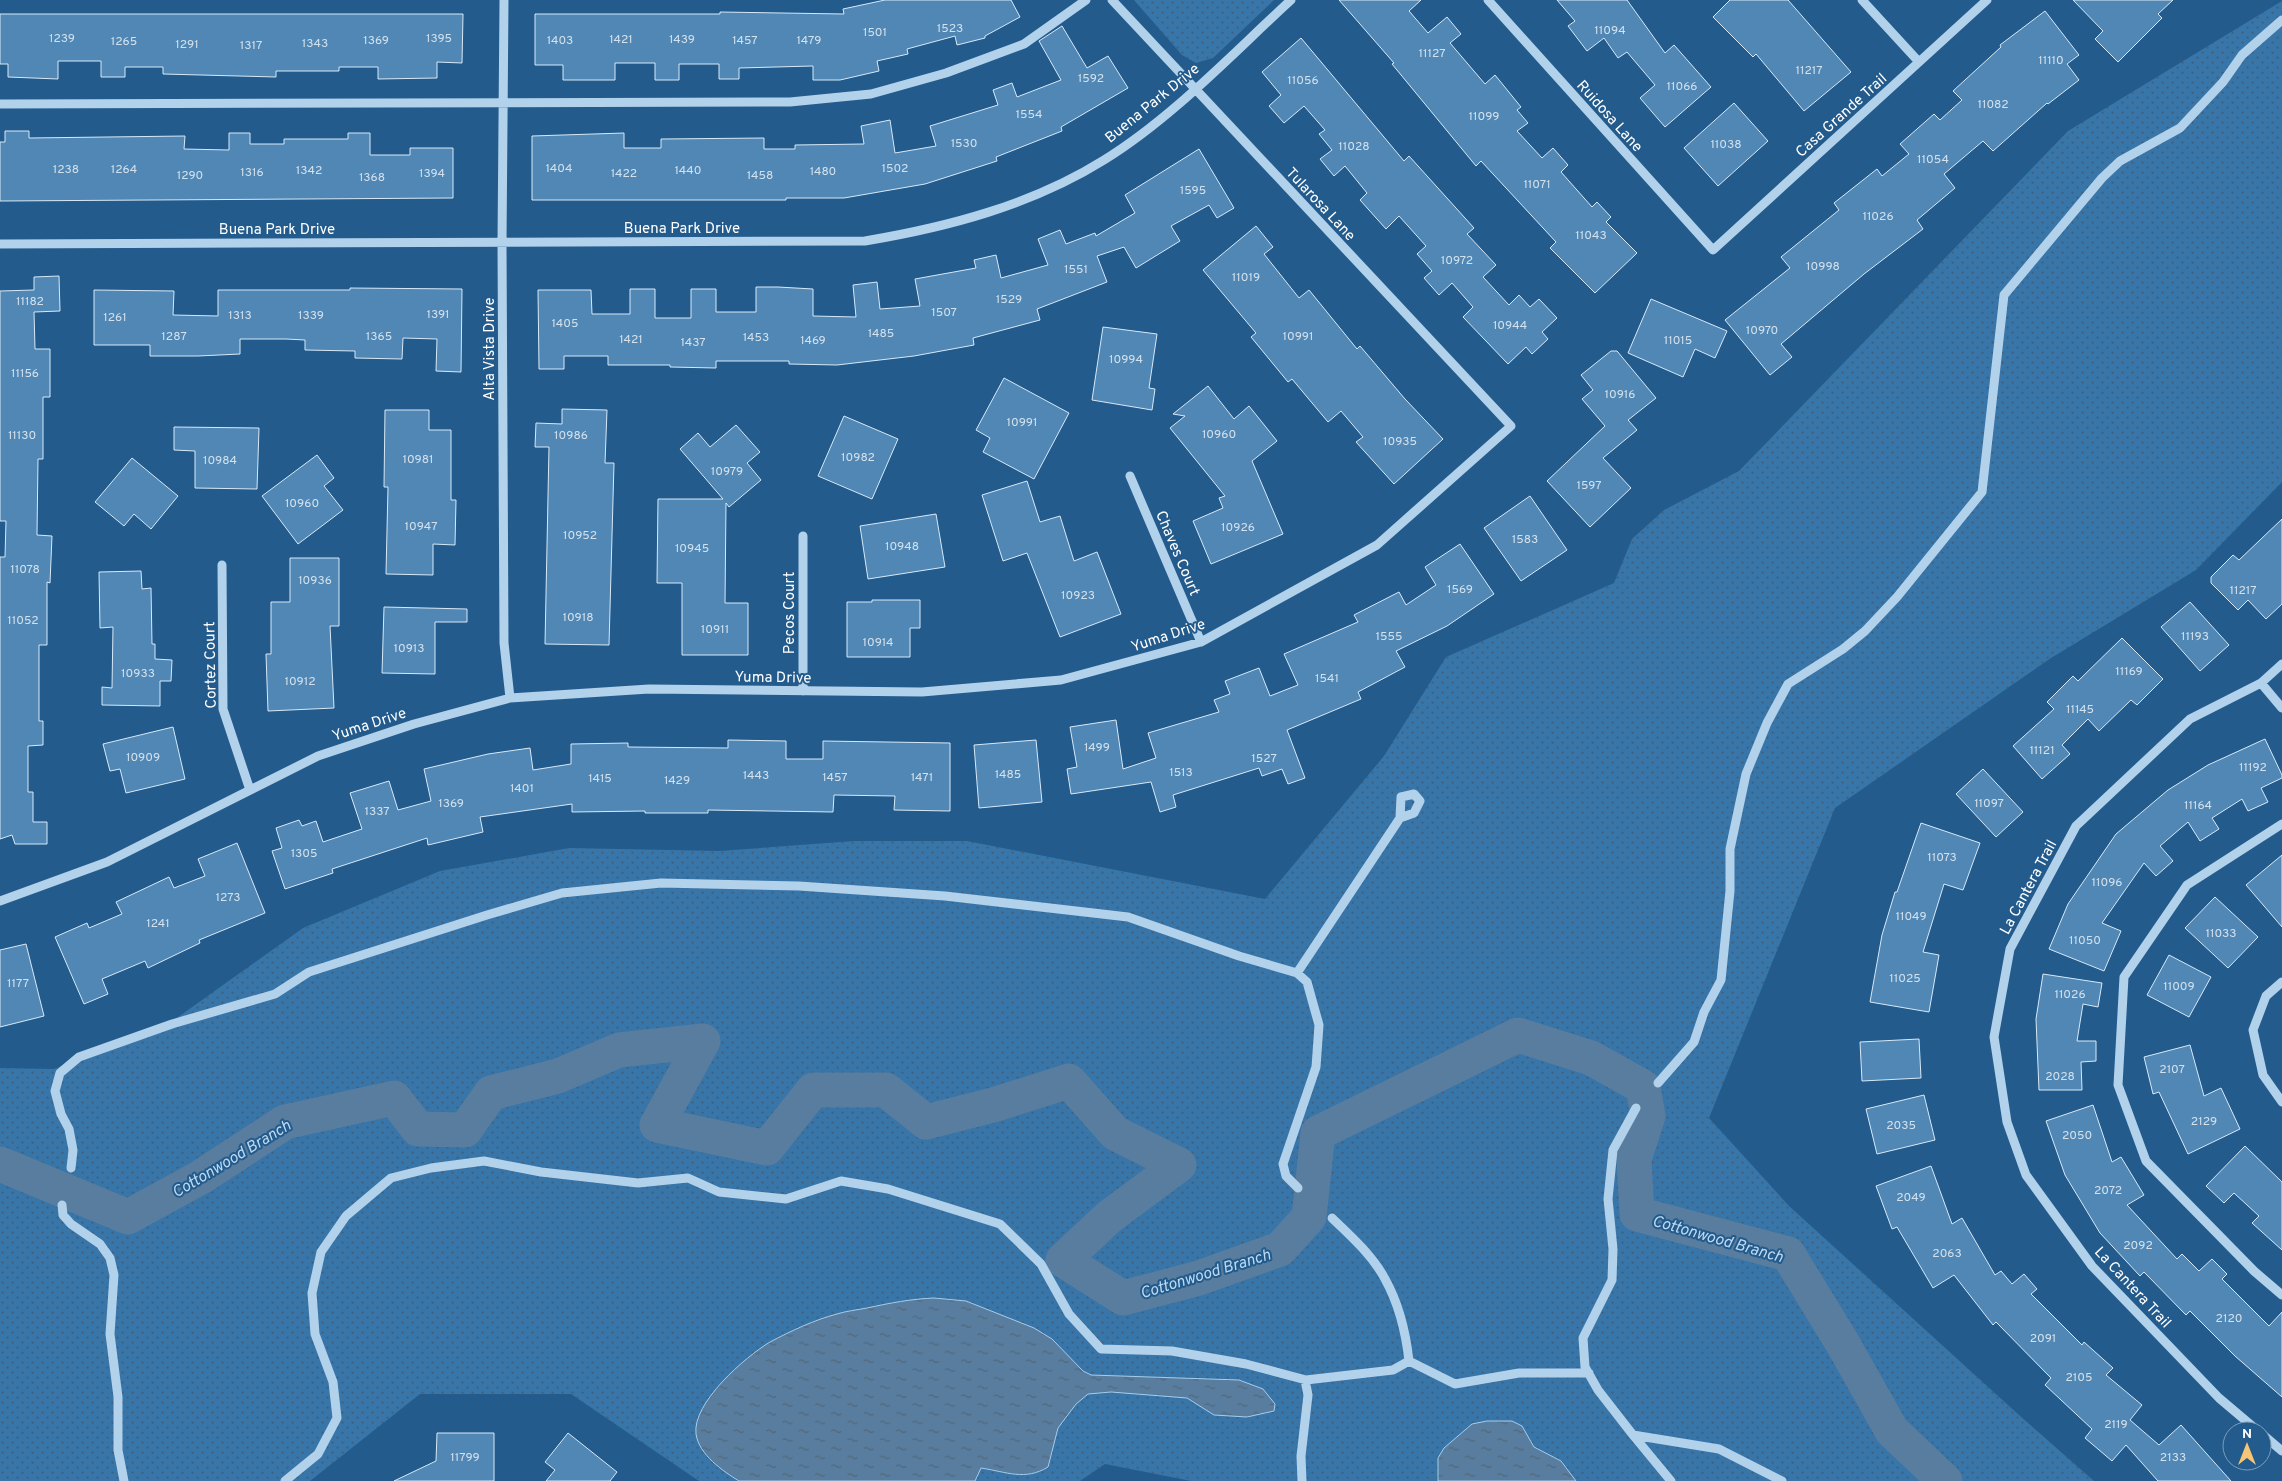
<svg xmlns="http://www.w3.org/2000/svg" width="2282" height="1481" viewBox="0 0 2282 1481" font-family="Overpass,sans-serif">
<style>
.grass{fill:url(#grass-dots)}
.water{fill:url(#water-ripples);stroke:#a6cdec}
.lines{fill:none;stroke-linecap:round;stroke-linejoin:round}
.river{stroke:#587d9f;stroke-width:35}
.building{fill:#5087b5;stroke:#d7e9f8}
.minor{stroke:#b2d1eb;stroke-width:9}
.labels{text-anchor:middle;stroke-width:4;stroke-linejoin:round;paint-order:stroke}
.number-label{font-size:12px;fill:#d3e1ec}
.street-label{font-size:15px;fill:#fff;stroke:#235b8c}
.water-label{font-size:16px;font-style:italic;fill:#bedaf2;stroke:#235b8c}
</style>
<defs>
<pattern id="grass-dots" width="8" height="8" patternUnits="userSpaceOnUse" patternTransform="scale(1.25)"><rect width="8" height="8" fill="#3875a9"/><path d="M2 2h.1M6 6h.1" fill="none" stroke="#435e76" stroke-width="1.8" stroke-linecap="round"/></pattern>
<pattern id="water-ripples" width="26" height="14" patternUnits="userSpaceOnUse" patternTransform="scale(1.25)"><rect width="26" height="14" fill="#587d9f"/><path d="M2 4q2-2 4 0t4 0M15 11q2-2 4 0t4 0" fill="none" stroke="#53677a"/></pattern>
</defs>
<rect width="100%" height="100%" fill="#235b8c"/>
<!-- grass -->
<path class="grass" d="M1134,0H1274L1213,58L1196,63L1182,55Z
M2282,1V482L2196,570L2051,658L1835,808L1709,1118L1789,1206L2019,1415L2094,1481H1191L1105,1464L1080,1481H699L571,1394H420L310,1481H0V1068L54,1069L174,1020L303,928L440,871L569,848L720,851L854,841H967L1265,899L1384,756L1446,657L1614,583L1632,539L1664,510L1739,471L2068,131Z"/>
<!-- water -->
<path class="water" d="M934,1298L966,1301L1034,1328L1052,1339L1083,1371L1091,1375L1239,1380L1263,1389L1275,1404L1274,1411L1247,1417L1214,1415L1187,1398L1111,1392L1088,1394L1076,1404L1058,1428L1048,1467C1025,1481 1007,1472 981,1468L975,1481H739C723,1471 699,1455 696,1434C692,1403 745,1357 770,1342C791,1331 814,1320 837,1314C846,1311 857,1310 867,1308C890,1303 911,1299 934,1298Z
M1487,1421H1512L1522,1426L1534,1447L1561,1461L1576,1481H1438V1458L1444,1448L1472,1424Z"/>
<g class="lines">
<!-- river -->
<path class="river" d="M0,1164L128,1217L201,1177L285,1122L394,1098L418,1129L465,1130L491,1093L558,1076L619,1050L703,1041L657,1125L767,1148L813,1090H886L926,1122L993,1105L1069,1081L1115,1133L1179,1165L1109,1217L1063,1260L1123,1298L1199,1278L1280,1249L1309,1217L1318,1133L1518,1035L1591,1058L1643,1087L1648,1116L1634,1159L1637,1214L1788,1254L1843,1344L1892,1431L1945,1481"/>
</g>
<!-- building -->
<path class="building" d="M885,0H1011L1020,17L985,36V38L957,45L955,36L907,49L908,54L877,61L879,71L840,80H813V66L739,68V79H719V64H679V80H655V63H615V80H563V65H535V14H720V12L844,14L843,9Z
M1339,0H1421L1409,11L1428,33L1447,17L1461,34L1450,43L1485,84L1495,75L1521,107L1517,110L1528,123L1517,131L1542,158L1553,148L1568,165L1561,172L1592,207L1597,202L1611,217L1606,222L1637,253L1595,293L1550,248L1556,242L1481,161L1476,166L1392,64L1394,63Z
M1557,0H1627L1665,53L1674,45L1711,87L1665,127L1640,98L1655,85L1627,52L1618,58L1604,38L1587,51L1568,26L1575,21Z
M1730,0H1788L1851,72L1804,111L1756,54L1753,57L1713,17Z
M2073,0H2173L2158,14L2162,18L2118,62L2095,39L2103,31Z
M2045,11L2079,55L2067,64L2079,80L2048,104L2047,103L1993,151L1983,141L1944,174L1955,188L1917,220L1923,229L1864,274L1781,344L1792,357L1770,375L1725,320L1790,268L1781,257L1839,210L1834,203L1877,169L1882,176L1909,154L1900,144L1934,114L1940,120L1962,100L1953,91L2001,47L2000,45Z
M0,14H463L462,63L437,62V78L378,79V67H339V71H276V77L163,74V67H125V77H101V61H58V79L8,77V64H0Z
M1062,26L1087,68L1108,56L1128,88L1061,127L1062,131L996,157L997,161L925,184L844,198H786V200H532V136L624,133V148H661V139L764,138V149H795V145L864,144L861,126L890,120L895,153L936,146L930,126L998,105L993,90L1012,83L1017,97L1061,80L1039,41Z
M1301,38L1404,161L1409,156L1474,228L1467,234L1496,265L1483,277L1509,305L1519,295L1530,307L1539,299L1557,318L1542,332L1548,339L1532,354L1526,347L1508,364L1463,317L1473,307L1452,283L1439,295L1424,278L1432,271L1417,254L1426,246L1399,216L1386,229L1360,200L1367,193L1345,166L1334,176L1320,159L1332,150L1319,134L1325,130L1304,106L1284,123L1269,106L1281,95L1262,72Z
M1734,103L1768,141L1718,186L1684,148Z
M5,131H29V138L185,136L184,149L229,150V133H250V144H284V139H348V133H370V155H410V148H453V198L0,201V142H5Z
M1199,149L1234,208L1217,218L1209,205L1171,226L1180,241L1136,268L1124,247L1097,256L1107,282L1037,309L1040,320L973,338L974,345L914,356L837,365L789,364V361H716V368L670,367V365H608V356H564V369H539L538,290H591L592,314H630V289H655V318H691V289H716V312H756V287H778L813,289V316L856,317L853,285L877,282L880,309L920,306L915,279L976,268L974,260L996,255L1001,278L1048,265L1038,239L1060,230L1066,244L1095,233L1096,236L1135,213L1125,195Z
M1256,226L1273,247L1264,254L1299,298L1309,290L1357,349L1360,346L1405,399L1443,439L1394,484L1356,442L1363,437L1341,411L1328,422L1292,379L1288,382L1251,337L1256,333L1203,270Z
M59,276L60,311L34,312L35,349H50V397H43V459H38L37,535L52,536L50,583L47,582V645H39V721H43V745L28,746V792H33V822H47V844H15L12,835L0,839V557H5L6,521H0V291L34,290V277Z
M350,288L462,289L461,372L436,371L437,339L403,338L402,359L355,358V351L305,350V340L286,339H240V354L198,356H150V345H94V290L174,291L173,315L218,316V290H350Z
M1651,299L1727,331L1715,358L1695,349L1683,377L1628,353Z
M1103,327L1157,334L1149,388L1155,389L1152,410L1092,400Z
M1611,351H1617L1656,398L1628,420L1637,430L1603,458L1631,488L1590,527L1547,481L1605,426L1582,399L1593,390L1581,375Z
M1004,378L1069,413L1034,479L983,452L990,438L976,430Z
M1208,386L1234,419L1249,406L1277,441L1252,461L1283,534L1211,564L1193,521L1223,508L1219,498L1225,496L1170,428L1185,416L1173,414Z
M562,409L607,410L605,463H614L609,645L545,644L549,447H535L536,423L562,424Z
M385,410H429V430H451V500H456L455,545L433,544V575L386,574L388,487H384Z
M844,416L898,439L872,499L818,476Z
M736,425L760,452L747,463L761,480L729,507L726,503L725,603H748V655H682V583H657L658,499H723L680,449L698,433L710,447Z
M174,427L259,428L257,489L195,488V451L174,450Z
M317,455L334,478L324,486L343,510L298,544L262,496Z
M132,458L178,496L151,529L134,514L124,526L95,502Z
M1027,481L1040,522L1060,516L1074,561L1097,552L1121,614L1060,637L1027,553L1003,561L982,495Z
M1530,496L1567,550L1521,581L1484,528Z
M936,514L945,567L868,579L860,526Z
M2282,519V604L2266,619L2248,600L2238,610L2211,583V577L2233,555L2239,560Z
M1460,544L1494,594L1447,626L1396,651L1405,667L1358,692L1361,699L1287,730L1305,778L1288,784L1282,769L1262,776L1259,768L1173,795L1176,807L1160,812L1151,782L1071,794L1067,769L1077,767L1070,727L1116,720L1123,769L1156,758L1148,733L1219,712L1214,700L1230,694L1225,681L1259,668L1270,696L1298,685L1284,654L1358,622L1354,615L1399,592L1406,605L1436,585L1425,567Z
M290,558H339V626H330L334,708L268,711L266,654H271V602H290Z
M141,571L142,589L151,588L152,644H155V659L172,660L171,681H160V706L102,705V687L112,688L113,627L100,628L99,572Z
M872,600H920V628H910V657H847V602H872Z
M2190,602L2229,645L2200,671L2161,627Z
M384,607L467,609V622H435V674L382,673Z
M2122,638L2163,679L2137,705L2131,700L2099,731L2088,719L2062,745L2070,754L2042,779L2013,746L2054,709L2047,702L2073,676L2078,681Z
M173,727L185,779L126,793L120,769L110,771L103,744Z
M2265,739L2282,775V778L2261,788L2268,802L2248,811L2242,799L2212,818L2219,829L2200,841L2188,822L2160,846L2173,861L2156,876L2144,863L2102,923L2121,931L2104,971L2049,949L2068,904L2116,834L2168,790L2208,765Z
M728,740L786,741V759H823V741L950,743V811L894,810L895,796L834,795L833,812L708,810V813H645V811L572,812V804L480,817L483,832L428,845L427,838L332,869L333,873L285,889L272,851L282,848L276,828L299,820L302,826L316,821L323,842L362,829L350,793L389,781L398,810L431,801L424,769L488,754L530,748L533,770L571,764V744L628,743V747L728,748Z
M1036,740L1042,802L979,808L974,745Z
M1983,769L2023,812L1996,837L1956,794Z
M1921,823L1980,843L1963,890L1944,884L1923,952L1939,955L1929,1012L1870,1002L1882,935L1895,892H1897Z
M237,843L265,913L199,940L200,943L148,968L145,961L102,979L108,994L84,1004L55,937L87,923L89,928L122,914L116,902L169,877L174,888L205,876L198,859Z
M2282,855V927L2246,885Z
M2215,897L2258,937L2228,968L2185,928Z
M26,944L44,1016L0,1027V950Z
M2169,955L2211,977L2189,1017L2147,995Z
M2043,974L2102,983L2098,1007L2083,1004L2077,1041H2096V1061L2081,1062L2082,1090H2039L2036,1019Z
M1919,1039L1921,1078L1862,1081L1860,1042Z
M2190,1045L2204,1096L2221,1088L2240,1129L2188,1154L2159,1092L2153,1094L2144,1057Z
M1924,1095L1935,1140L1877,1154L1866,1109Z
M2093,1105L2112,1162L2121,1157L2144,1195L2127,1205L2177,1259L2182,1254L2199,1271L2212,1259L2227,1274L2222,1279L2269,1326L2282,1312V1397L2235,1356L2190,1311L2186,1315L2144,1272L2140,1276L2100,1233L2065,1175L2046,1121Z
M2245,1146L2282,1182V1250L2252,1223L2259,1216L2234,1193L2224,1203L2206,1186Z
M1931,1166L1952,1224L1962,1218L1995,1275L2001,1271L2012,1284L2024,1274L2037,1289L2031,1294L2082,1345L2084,1342L2113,1368L2106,1375L2142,1405L2130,1420L2159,1445L2181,1425L2231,1481H2158L2126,1445L2112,1461L2085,1438L2092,1429L2045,1385L2051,1378L1996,1322L1993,1325L1954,1275L1933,1288L1897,1227L1892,1229L1876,1186Z
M437,1433H494V1481H394L436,1461Z
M568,1433L617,1472L610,1481H546L555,1470L545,1462Z"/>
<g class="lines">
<!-- minor -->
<path class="minor" d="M504,0L502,243L504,643L510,698
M1488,0L1713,250L1987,0
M1862,0L1919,62
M0,104L790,102L871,94L946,73L1024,44L1086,0
M0,244L865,241C948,227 1032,205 1104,160C1172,118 1232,54 1291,0
M1130,476L1201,642
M803,536V691
M222,565L223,709L250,790
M2261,683L2282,708
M2282,824L2187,885L2124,977L2118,1085L2146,1161L2254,1271L2282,1295
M0,901L107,862L318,756L414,724L510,698L649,689L922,692L1061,680L1201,642L1377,545L1511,426L1112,0
M1297,973L1400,818L1401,797L1414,794L1420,801L1414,813L1400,818
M2282,982L2266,996L2253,1030L2263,1075L2282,1102
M1658,1083L1694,1042L1704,1012L1721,980L1730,891V849L1746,774L1767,723L1788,684L1843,649L1865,631L1897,597L1982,492L2004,295L2102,178L2120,161L2180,128L2223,82L2242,55L2282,20
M1636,1108L1613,1150L1608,1199L1613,1249L1612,1280L1583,1338L1585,1367L1598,1390L1633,1435L1719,1449L1782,1481
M71,1168L73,1150L69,1129L61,1114L55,1091L60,1073L79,1057L172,1024L275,994L309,972L487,915L562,893L661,883L799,886L945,896L1128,917L1239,956L1297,973L1307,982L1319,1025L1316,1067L1283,1164L1286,1176L1298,1188
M62,1205L63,1215L71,1224L100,1244L110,1258L114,1275L110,1334L118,1397V1450L124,1481
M1332,1218C1351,1236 1373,1256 1385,1279C1399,1304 1406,1334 1409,1361L1455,1384L1519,1373H1589
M2258,1431L2219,1398L2092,1266L2026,1175L2007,1122L1994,1037L2010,949L2076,826L2190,719L2261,683L2282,664
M2262,1434L2282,1451
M1633,1435L1671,1481
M285,1481L318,1454L337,1418L333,1382L315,1334L312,1293L321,1252L346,1216L391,1178L431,1168L484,1161L541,1172L638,1183L688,1178L719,1192L786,1199L841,1181L888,1189L1000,1224L1041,1264L1069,1314L1101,1349L1172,1351L1246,1364L1306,1380L1393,1370L1409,1361
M1302,1481L1301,1456L1308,1395L1305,1380"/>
</g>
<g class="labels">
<!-- number labels -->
<g class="number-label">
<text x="950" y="32">1523</text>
<text x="1610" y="34">11094</text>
<text x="875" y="36">1501</text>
<text x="62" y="42">1239</text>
<text x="439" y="42">1395</text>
<text x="621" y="43">1421</text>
<text x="682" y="43">1439</text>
<text x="376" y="44">1369</text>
<text x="560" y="44">1403</text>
<text x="745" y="44">1457</text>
<text x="809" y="44">1479</text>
<text x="124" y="45">1265</text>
<text x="315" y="47">1343</text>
<text x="187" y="48">1291</text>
<text x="251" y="49">1317</text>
<text x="1432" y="57">11127</text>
<text x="2051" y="64">11110</text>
<text x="1809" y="74">11217</text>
<text x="1091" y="82">1592</text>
<text x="1303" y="84">11056</text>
<text x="1682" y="90">11066</text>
<text x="1993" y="108">11082</text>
<text x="1029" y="118">1554</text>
<text x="1484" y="120">11099</text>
<text x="964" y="147">1530</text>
<text x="1726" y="148">11038</text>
<text x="1354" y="150">11028</text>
<text x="1933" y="163">11054</text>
<text x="559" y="172">1404</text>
<text x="895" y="172">1502</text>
<text x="66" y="173">1238</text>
<text x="124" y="173">1264</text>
<text x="309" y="174">1342</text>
<text x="688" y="174">1440</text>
<text x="823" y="175">1480</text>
<text x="252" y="176">1316</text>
<text x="432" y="177">1394</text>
<text x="624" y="177">1422</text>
<text x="190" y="179">1290</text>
<text x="760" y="179">1458</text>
<text x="372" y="181">1368</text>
<text x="1537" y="188">11071</text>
<text x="1193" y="194">1595</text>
<text x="1878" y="220">11026</text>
<text x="1591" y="239">11043</text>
<text x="1457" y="264">10972</text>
<text x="1823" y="270">10998</text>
<text x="1076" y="273">1551</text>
<text x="1246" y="281">11019</text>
<text x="1009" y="303">1529</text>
<text x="30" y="305">11182</text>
<text x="944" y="316">1507</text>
<text x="438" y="318">1391</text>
<text x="240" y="319">1313</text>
<text x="311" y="319">1339</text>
<text x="115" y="321">1261</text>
<text x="565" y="327">1405</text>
<text x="1510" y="329">10944</text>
<text x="1762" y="334">10970</text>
<text x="881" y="337">1485</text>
<text x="174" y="340">1287</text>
<text x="379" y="340">1365</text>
<text x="1298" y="340">10991</text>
<text x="756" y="341">1453</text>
<text x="631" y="343">1421</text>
<text x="813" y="344">1469</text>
<text x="1678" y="344">11015</text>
<text x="693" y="346">1437</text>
<text x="1126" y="363">10994</text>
<text x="25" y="377">11156</text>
<text x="1620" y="398">10916</text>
<text x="1022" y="426">10991</text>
<text x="1219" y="438">10960</text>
<text x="22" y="439">11130</text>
<text x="571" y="439">10986</text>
<text x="1400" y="445">10935</text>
<text x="858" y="461">10982</text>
<text x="418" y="463">10981</text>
<text x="220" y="464">10984</text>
<text x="727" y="475">10979</text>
<text x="1589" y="489">1597</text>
<text x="302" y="507">10960</text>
<text x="421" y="530">10947</text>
<text x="1238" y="531">10926</text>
<text x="580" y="539">10952</text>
<text x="1525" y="543">1583</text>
<text x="902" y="550">10948</text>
<text x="692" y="552">10945</text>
<text x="25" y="573">11078</text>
<text x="315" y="584">10936</text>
<text x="1460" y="593">1569</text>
<text x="2243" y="594">11217</text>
<text x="1078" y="599">10923</text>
<text x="578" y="621">10918</text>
<text x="23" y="624">11052</text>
<text x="715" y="633">10911</text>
<text x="1389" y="640">1555</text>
<text x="2195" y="640">11193</text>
<text x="878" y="646">10914</text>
<text x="409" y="652">10913</text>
<text x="2129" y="675">11169</text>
<text x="138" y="677">10933</text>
<text x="1327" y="682">1541</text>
<text x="300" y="685">10912</text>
<text x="2080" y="713">11145</text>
<text x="1097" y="751">1499</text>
<text x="2042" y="754">11121</text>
<text x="143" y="761">10909</text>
<text x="1264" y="762">1527</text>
<text x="2253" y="771">11192</text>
<text x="1181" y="776">1513</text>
<text x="1008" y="778">1485</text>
<text x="756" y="779">1443</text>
<text x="835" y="781">1457</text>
<text x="922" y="781">1471</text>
<text x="600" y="782">1415</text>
<text x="677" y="784">1429</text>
<text x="522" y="792">1401</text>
<text x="451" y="807">1369</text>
<text x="1989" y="807">11097</text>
<text x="2198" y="809">11164</text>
<text x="377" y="815">1337</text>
<text x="304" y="857">1305</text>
<text x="1942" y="861">11073</text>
<text x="2107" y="886">11096</text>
<text x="228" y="901">1273</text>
<text x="1911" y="920">11049</text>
<text x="158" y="927">1241</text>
<text x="2221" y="937">11033</text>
<text x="2085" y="944">11050</text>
<text x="1905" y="982">11025</text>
<text x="18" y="987">1177</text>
<text x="2179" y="990">11009</text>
<text x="2070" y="998">11026</text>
<text x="2172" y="1073">2107</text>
<text x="2060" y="1080">2028</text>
<text x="2204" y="1125">2129</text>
<text x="1901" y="1129">2035</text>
<text x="2077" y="1139">2050</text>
<text x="2108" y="1194">2072</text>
<text x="1911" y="1201">2049</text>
<text x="2138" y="1249">2092</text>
<text x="1947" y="1257">2063</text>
<text x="2229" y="1322">2120</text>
<text x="2043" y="1342">2091</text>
<text x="2079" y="1381">2105</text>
<text x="2116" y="1428">2119</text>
<text x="465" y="1461">11799</text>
<text x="2173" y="1461">2133</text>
</g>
<!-- street labels -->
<g class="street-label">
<text transform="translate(1152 103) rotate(-39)" y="5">Buena Park Drive</text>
<text transform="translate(1841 115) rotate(-42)" y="5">Casa Grande Trail</text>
<text transform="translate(1610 116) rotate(48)" y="5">Ruidosa Lane</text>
<text transform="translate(1321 204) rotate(47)" y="5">Tularosa Lane</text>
<text x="682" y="233">Buena Park Drive</text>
<text x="277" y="234">Buena Park Drive</text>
<text transform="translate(489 349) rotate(-90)" y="5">Alta Vista Drive</text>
<text transform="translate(1178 553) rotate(67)" y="5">Chaves Court</text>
<text transform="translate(789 613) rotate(-90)" y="5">Pecos Court</text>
<text transform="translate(1168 635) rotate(-18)" y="5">Yuma Drive</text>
<text transform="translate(210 665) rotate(-91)" y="5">Cortez Court</text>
<text transform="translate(773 677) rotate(1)" y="5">Yuma Drive</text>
<text transform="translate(369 724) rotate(-18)" y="5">Yuma Drive</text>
<text transform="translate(2028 887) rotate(-62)" y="5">La Cantera Trail</text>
<text transform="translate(2133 1287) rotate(47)" y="5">La Cantera Trail</text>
</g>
<!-- water labels -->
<g class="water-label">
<text transform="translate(231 1158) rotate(-31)" y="6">Cottonwood Branch</text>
<text transform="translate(1718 1238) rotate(16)" y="6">Cottonwood Branch</text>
<text transform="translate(1205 1273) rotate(-17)" y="6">Cottonwood Branch</text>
</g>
</g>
<!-- north arrow -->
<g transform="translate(2247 1446)"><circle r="24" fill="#235b8c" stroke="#7b9dba"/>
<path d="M0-4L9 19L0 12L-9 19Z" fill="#f6c575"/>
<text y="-8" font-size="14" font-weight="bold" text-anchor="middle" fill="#ffffff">N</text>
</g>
</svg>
